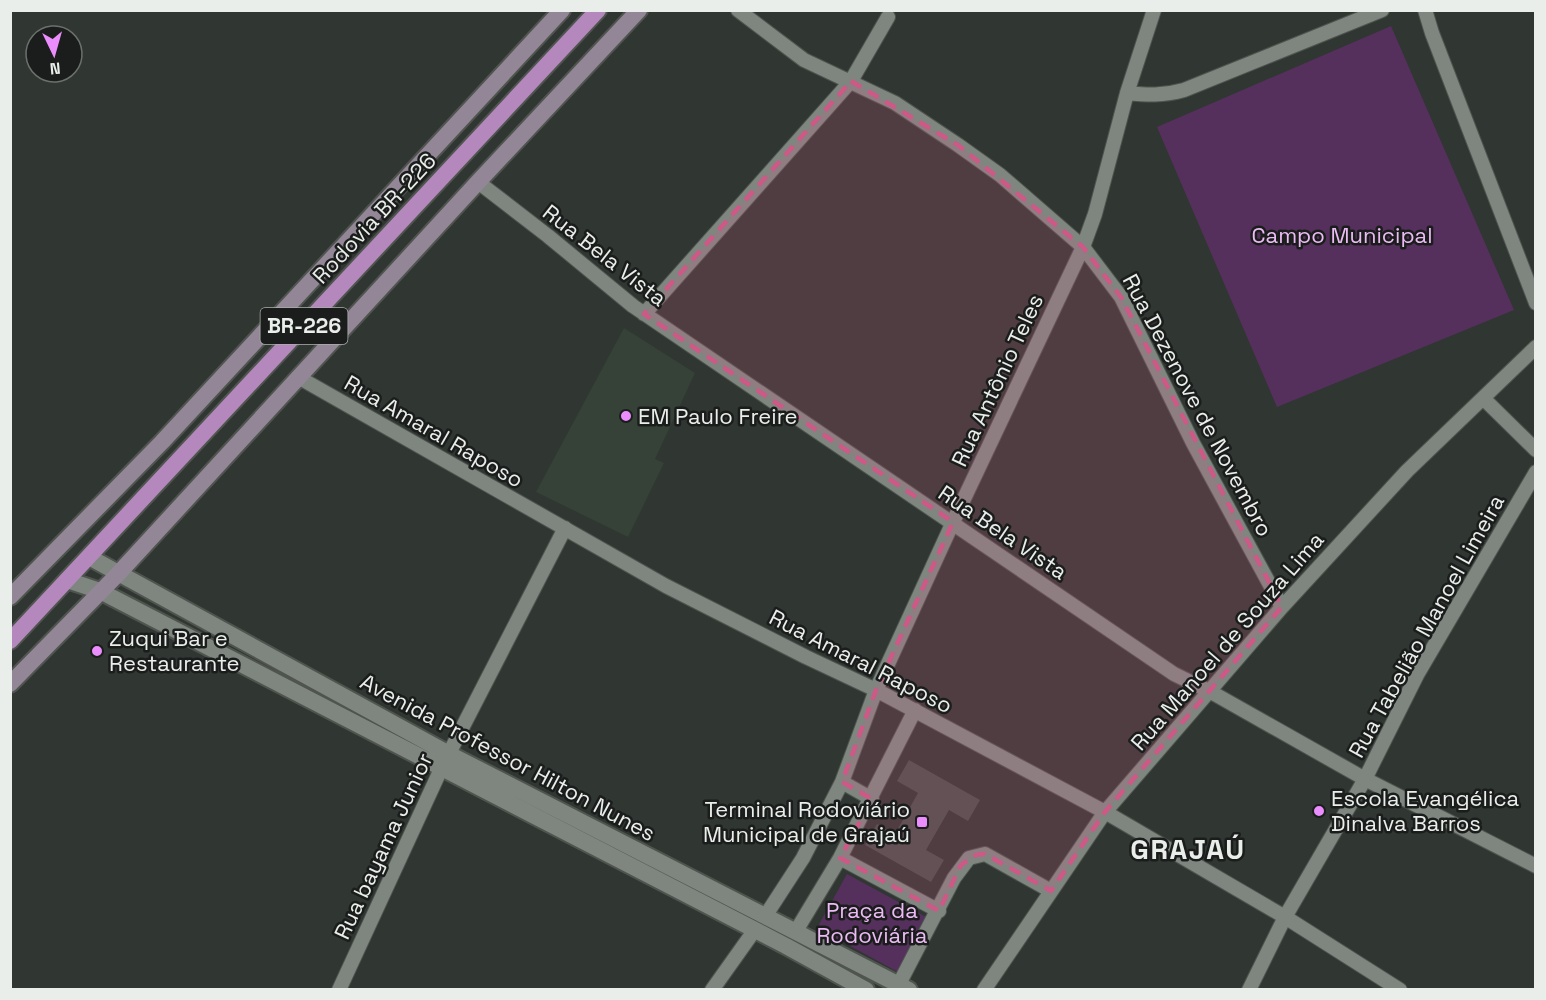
<svg xmlns="http://www.w3.org/2000/svg" width="1546" height="1000" viewBox="0 0 1546 1000" font-family="'Space Grotesk',sans-serif">
<style>
.built{fill:#364138}
.green{fill:#55305c}
.building{fill:#494f4a}
.lines{fill:none;stroke-linecap:round;stroke-linejoin:round}
.minor-casing{stroke:#4f544f;stroke-width:16}
.tertiary-casing{stroke:#4f544f;stroke-width:20}
.secondary-casing{stroke:#4f544f;stroke-width:20}
.trunk-casing{stroke:#4f544f;stroke-width:20}
.minor{stroke:#7f8680;stroke-width:14}
.tertiary{stroke:#7f8680;stroke-width:16}
.secondary{stroke:#938797;stroke-width:16}
.trunk{stroke:#b488bd;stroke-width:16}
.marked{fill:#ce5886;fill-opacity:0.2;stroke:#ce5886;stroke-width:4.5;stroke-dasharray:12 8;stroke-linejoin:round}
.poi-dot{fill:#eb8dfc;stroke:#1a1d1b;stroke-width:2}
.labels{text-anchor:middle;stroke-width:5;stroke-linejoin:round;paint-order:stroke}
.shield{fill:#1a1d1b;stroke:#acafac;stroke-width:1.5}
.shield-label{font-size:21px;font-weight:bold;fill:#eaeeea}
.street-label{font-size:22px;fill:#eaeeea;stroke:#1a1d1b}
.park-label{font-size:22px;fill:#ecbaf5;stroke:#1a1d1b}
.poi-label{font-size:22px;fill:#eaeeea;stroke:#1a1d1b;text-anchor:start}
.district-label{font-size:28px;font-weight:bold;letter-spacing:1.5px;fill:#eaeeea;stroke:#1a1d1b}
</style>
<rect width="100%" height="100%" fill="#303631"/>
<!-- built -->
<path class="built" d="M624,328L695,373L655,459L664,463L628,537L536,492Z"/>
<!-- green -->
<path class="green" d="M1391,26L1514,310L1277,407L1157,127Z
M847,874L928,918L898,972L817,928Z"/>
<!-- building -->
<path class="building" d="M909,760L980,800L968,821L949,810L926,850L944,860L931,882L865,845L877,824L895,834L918,793L897,781Z"/>
<g class="lines">
<!-- minor casing -->
<g class="minor-casing">
<path id="minor" d="M738,10L804,60L895,103L958,145L1000,175L1083,247L1121,297L1193,443L1282,607
M1425,10L1432,33L1536,303
M1127,93C1147,95 1163,96 1184,90L1382,10
M478,182L548,236L633,306L1174,674L1211,692L1365,779L1536,866
M644,314L851,81L888,17
M298,377L666,586L806,657L876,690L1105,812L1285,917L1400,990
M1484,399L1536,450
M842,782L872,799
M840,858L939,911
M766,915L803,858L842,782L876,690L953,522L1083,247L1095,214L1127,93L1154,10
M796,931L840,858L915,710
M899,984L954,878L969,858L985,854L1051,891
M339,990L441,769L565,528
M712,990L754,931
M984,990L1105,812L1282,607L1407,471L1536,347
M1249,990L1285,917L1365,779L1417,675L1536,472"/>
</g>
<!-- tertiary casing -->
<g class="tertiary-casing">
<path id="tertiary" d="M89,557L449,754L909,990
M67,580L100,591L786,946L866,990"/>
</g>
<!-- secondary casing -->
<g class="secondary-casing">
<path id="secondary" d="M10,597L162,442L562,10
M10,684L118,574L478,182L639,10"/>
</g>
<!-- trunk casing -->
<g class="trunk-casing">
<path id="trunk" d="M10,641L598,10"/>
</g>
<!-- minor -->
<use href="#minor" class="minor"/>
<!-- tertiary -->
<use href="#tertiary" class="tertiary"/>
<!-- secondary -->
<use href="#secondary" class="secondary"/>
<!-- trunk -->
<use href="#trunk" class="trunk"/>
</g>
<!-- marked area -->
<path class="marked" d="M851,81L958,145L1083,247L1121,297L1282,607L1105,812L1051,891L985,854L976,855L961,865L939,911L840,858L872,799L842,782L876,690L953,522L644,314Z"/>
<!-- markers -->
<g class="poi-dot">
<circle cx="626" cy="416" r="6"/>
<circle cx="97" cy="651" r="6"/>
<circle cx="1319" cy="811" r="6"/>
<rect x="916" y="816" width="12" height="12" rx="3"/>
</g>
<g class="labels">
<!-- shield labels -->
<rect class="shield" x="260.5" y="308" width="87" height="36" rx="4.5"/>
<g class="shield-label">
<text x="304" y="333">BR-226</text>
</g>
<!-- street labels -->
<g class="street-label">
<text transform="translate(374 218) rotate(-47)" y="8">Rodovia BR-226</text>
<text transform="translate(605 255) rotate(38)" y="8">Rua Bela Vista</text>
<text transform="translate(997 380) rotate(-65)" y="8">Rua Antônio Teles</text>
<text transform="translate(1198 405) rotate(62)" y="8">Rua Dezenove de Novembro</text>
<text transform="translate(434 431) rotate(30)" y="8">Rua Amaral Raposo</text>
<text transform="translate(1003 532) rotate(34)" y="8">Rua Bela Vista</text>
<text transform="translate(1426 626) rotate(-61)" y="8">Rua Tabelião Manoel Limeira</text>
<text transform="translate(1227 641) rotate(-49)" y="8">Rua Manoel de Souza Lima</text>
<text transform="translate(861 661) rotate(27)" y="8">Rua Amaral Raposo</text>
<text transform="translate(508 757) rotate(28)" y="8">Avenida Professor Hilton Nunes</text>
<text transform="translate(383 846) rotate(-65)" y="8">Rua bayama Junior</text>
</g>
<!-- park labels -->
<g class="park-label">
<text x="1342" y="243">Campo Municipal</text>
<text x="872" y="918">Praça da<tspan x="872" dy="25">Rodoviária</tspan></text>
</g>
<!-- poi labels -->
<g class="poi-label">
<text x="638" y="424">EM Paulo Freire</text>
<text x="109" y="646">Zuqui Bar e<tspan x="109" dy="25">Restaurante</tspan></text>
<text x="1331" y="806">Escola Evangélica<tspan x="1331" dy="25">Dinalva Barros</tspan></text>
<text x="910" y="817" text-anchor="end">Terminal Rodoviário<tspan x="910" dy="25">Municipal de Grajaú</tspan></text>
</g>
<!-- district labels -->
<g class="district-label">
<text x="1188" y="859">GRAJAÚ</text>
</g>
</g>
<!-- border -->
<rect width="1546" height="1000" fill="none" stroke="#eaeeea" stroke-width="24"/>
<!-- north arrow -->
<g transform="translate(54 54) rotate(175)"><circle r="28" fill="#1a1d1b" stroke="#6d716e" stroke-width="1.5"/>
<path d="M0-4.5L10 22L0 15L-10 22Z" fill="#eb8dfc"/>
<text y="-9" font-size="16" font-weight="bold" text-anchor="middle" fill="#eaeeea">N</text>
</g>
</svg>
